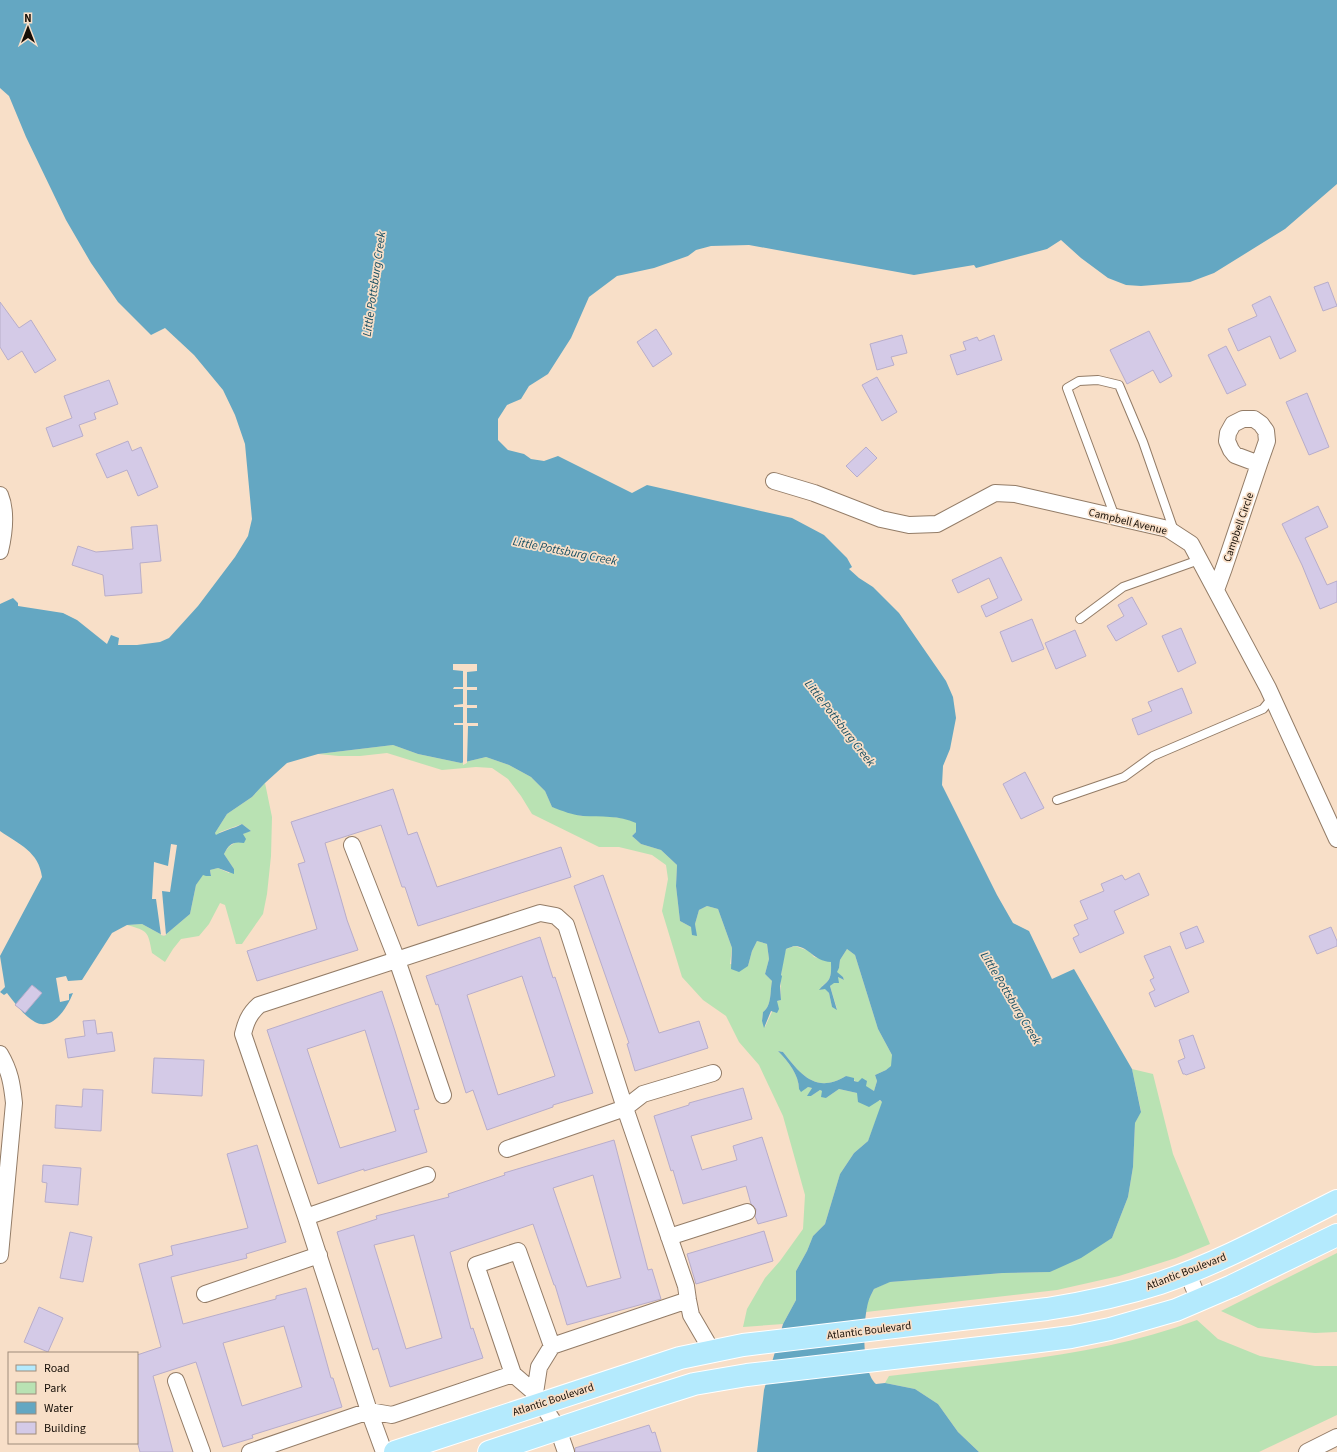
<svg xmlns="http://www.w3.org/2000/svg" width="1337" height="1452" viewBox="0 0 1337 1452" font-family="'Source Sans 3',sans-serif">
<style>
.green{fill:#b9e2b3}
.water{fill:#64a7c2}
.pier{fill:#f8dfc8}
.building{fill:#d4cae7;stroke:#b8adca;fill-rule:evenodd}
.lines{fill:none;stroke-linecap:round;stroke-linejoin:round}
.lane-casing{stroke:#937c67;stroke-width:10}
.street-casing{stroke:#937c67;stroke-width:18}
.primary-casing{stroke:#fff;stroke-width:24}
.lane{stroke:#fff;stroke-width:8}
.street{stroke:#fff;stroke-width:16}
.primary{stroke:#b4eafd;stroke-width:22}
.labels{text-anchor:middle;stroke-width:3.5;stroke-linejoin:round;paint-order:stroke}
.street-label{font-size:11px;fill:#170f07;stroke:#f8dfc8}
.water-label{font-size:12px;font-style:italic;fill:#154d61;stroke:#f8dfc8}
</style>
<rect width="100%" height="100%" fill="#f8dfc8"/>
<!-- green -->
<path class="green" d="M393,745L418,754L461,763L486,757L509,765L531,777L545,791L552,807L581,816H606L628,819L637,823L636,832L632,836L641,844L661,850L677,865L676,886L680,921L691,927L696,935L695,924L699,910L707,906L718,909L732,948L730,964L748,966L752,951L757,941L767,944L769,959L765,974L772,981C770,990 772,1006 763,1012L762,1021L765,1027L777,1001L781,1000C780,984 781,964 786,949L795,946L809,951L814,957L831,961C831,968 832,977 827,982C824,985 822,985 820,990L825,988L829,993L832,1007L837,1009L830,986L838,977L844,980L843,977L836,972L839,968L840,960L847,949L855,955L878,1029L892,1055V1066L886,1070L875,1075L877,1081L874,1091L846,1076C816,1094 801,1075 783,1052L778,1051C788,1061 799,1075 799,1089L808,1087L812,1088L808,1096H811L820,1090L822,1091L826,1098L839,1089L857,1093L883,1102L868,1141L854,1153L840,1174L825,1224L813,1236L807,1251L796,1271V1300L783,1324L743,1327L747,1309L765,1278L780,1261L803,1229L805,1195L783,1116L759,1065L739,1042L726,1016L703,1000L682,977L662,911L668,879L666,865L652,855L619,847H599L532,814L521,796L508,779L492,768L476,767L442,770L387,753L360,756H339L318,754Z
M265,783L272,817L271,856L267,894L263,914L242,944H236L225,905L220,903L209,924L199,936L181,939L173,949L165,962L152,953C148,931 148,931 127,925L142,924L164,936L190,914L196,885L203,874L211,875L210,870L218,868L229,873L234,869L224,854C230,843 231,847 238,840C242,836 243,832 251,831L242,824L220,832L216,836L215,833L227,814L252,797Z
M1132,1069L1153,1074L1173,1154L1210,1244L1176,1258L1119,1276L1057,1290L866,1312L868,1301L874,1289L889,1282L1003,1273L1050,1272L1112,1238L1128,1197L1133,1167L1135,1123L1141,1111Z
M1337,1253V1332L1315,1333L1258,1328L1221,1311Z
M1197,1320L1218,1339L1260,1356L1315,1366H1337V1415L1259,1452H979L958,1432L938,1404L915,1389L885,1383L889,1376C992,1363 1099,1357 1197,1320Z"/>
<!-- water -->
<path class="water" d="M0,0H1337V184L1285,229L1214,273L1190,282L1141,286L1126,285L1108,278L1081,258L1061,240L1047,249L976,268L974,265L914,275L749,245L711,246L696,250L688,256L654,268L617,276L589,297L571,338L548,374L529,386L521,399L507,405L498,419V440L508,450L524,454L531,459L544,461L558,456L632,493L647,485L792,518L824,535L847,558L852,567L849,569L859,578L873,587L899,613L946,681L953,697L956,718L950,749L943,766L942,785L997,895L1013,923L1029,931L1052,979L1074,969L1132,1069L1141,1112L1135,1123L1133,1167L1128,1197L1112,1238L1081,1258L1050,1272L1003,1273L890,1282L874,1289C872,1293 869,1298 868,1303C863,1322 861,1370 876,1384L885,1383L915,1389L938,1404L958,1432L979,1452H757L764,1390L783,1324L796,1300V1271L807,1251L813,1236L825,1224L840,1174L854,1153L868,1141L882,1102L880,1100L869,1107L858,1102L857,1093L839,1089L826,1098L821,1097L822,1091L820,1090L811,1096H807L812,1088L808,1087L801,1092L799,1089C799,1075 788,1061 778,1051L783,1052C801,1075 816,1094 846,1076L854,1078V1081L858,1082L862,1078L867,1081L866,1086L874,1091L877,1081L875,1075L886,1070L891,1066L892,1055L878,1029L855,955L847,949L840,960L839,968L837,972L843,977L844,980L838,977L839,983H834L830,986L837,1010L832,1007L829,993L825,989L819,990C822,986 824,985 827,982C832,977 831,968 831,962C813,961 810,947 795,946C793,946 789,948 786,949L781,975L782,976L780,986L781,1000L777,1001L779,1009L777,1013L771,1011L764,1028L762,1021L763,1012C772,1006 770,990 772,981L765,974L769,959L767,944L757,941L752,951L748,966L739,972L731,969L732,948L718,909L707,906L699,910L695,924L697,936L692,935L691,927L680,921L676,886L677,865L661,850L641,844L632,836L636,832V823C619,815 601,817 583,816C573,815 562,811 552,807L545,791L531,777L509,765L486,757L461,763L418,754L393,745L318,754L287,763L265,783L252,797L227,814L215,833L216,835C224,830 233,829 242,824L251,831L243,834L246,839L244,843C233,841 229,844 224,854L234,869V874L218,868L210,870L211,876H206L203,875L196,885L190,914L164,936L142,924L127,925L112,933L82,980L68,981L66,976L56,978L60,1002L69,1000V994L73,993C68,1006 53,1032 35,1022C24,1016 15,1003 7,993L4,995L0,992L5,987L0,956L42,877C39,852 19,844 0,831V604L13,598L18,603V606L63,613L77,620L107,644L111,635L119,638L118,645H137L160,642L169,638L198,606L235,557L248,536L252,519L245,444L235,415L223,390L194,355L165,328L151,335L118,302L91,263L66,220L26,137L9,96L0,88Z"/>
<!-- pier -->
<path class="pier" d="M453,664H477V671L467,672V687H477V690H467V705H477V708H467V723H478V726H468L467,763L463,765V725H454V723H463V707H454V705L463,704V689H453L454,687H463V671L453,670Z
M171,844L177,845L170,892L162,891L166,935L164,936L161,935L156,899H152L154,862L168,866Z"/>
<!-- building -->
<path class="building" d="M1328,282L1337,306L1323,311L1314,287Z
M1270,296L1296,351L1280,359L1270,336L1238,351L1228,329L1257,316L1252,305Z
M0,302L19,328L31,320L56,360L35,373L22,351L8,360L0,347Z
M656,329L672,354L653,367L637,342Z
M1149,331L1172,376L1160,383L1153,370L1127,384L1110,350Z
M902,335L907,353L891,357L894,365L877,370L870,344Z
M994,335L1002,360L957,375L950,355L966,350L963,342L977,337L979,341Z
M1226,346L1246,385L1227,394L1208,355Z
M877,377L897,412L882,421L862,385Z
M109,380L118,404L94,413L96,419L79,425L83,436L53,447L46,428L72,418L64,396Z
M1307,393L1329,447L1309,455L1286,402Z
M128,441L132,451L141,447L158,487L138,496L127,470L107,478L96,454Z
M866,447L877,458L857,477L846,466Z
M1318,506L1328,527L1305,538L1327,585L1337,581V602L1320,609L1302,565L1282,524Z
M157,525L161,561L140,563L142,593L105,596L103,575L72,565L78,546L96,552L133,549L131,527Z
M1001,557L1022,600L986,617L981,606L998,598L989,578L958,593L952,580Z
M1132,597L1147,624L1116,641L1107,626L1124,616L1118,605Z
M1032,619L1044,649L1012,662L1000,632Z
M1181,628L1196,663L1178,672L1162,636Z
M1075,630L1086,656L1056,669L1045,643Z
M1182,688L1192,713L1138,735L1132,719L1152,711L1148,702Z
M1025,772L1044,808L1021,819L1003,784Z
M393,789L408,835L417,832L437,887L561,847L571,877L418,926L405,887H402L381,825L325,843L347,920L358,950L257,981L247,951L317,929L298,864L305,862L291,822Z
M1139,873L1149,895L1114,911L1124,933L1080,953L1073,938L1079,935L1074,925L1088,919L1080,901L1104,891L1101,884L1122,875L1125,880Z
M603,875L659,1033L699,1021L708,1048L635,1071L627,1044L629,1043L574,886Z
M1197,926L1204,942L1186,949L1180,933Z
M1331,927L1337,941V946L1317,954L1309,936Z
M540,937L553,978L555,977L593,1093L553,1105V1107L487,1130L473,1090L466,1093L438,1004L436,1005L426,976ZM522,976L555,1076L498,1095L467,995Z
M1170,946L1189,992L1155,1007L1149,993L1155,990L1150,980L1154,978L1144,956Z
M32,985L42,993L25,1013L15,1005Z
M382,991L395,1031L419,1109L414,1110L427,1152L364,1171V1169L318,1184L267,1030ZM365,1030L396,1131L340,1148L307,1049Z
M95,1020L97,1034L112,1032L115,1051L68,1058L65,1039L85,1036L83,1021Z
M1193,1035L1205,1068L1186,1075L1185,1074H1183L1178,1061L1185,1058L1179,1040Z
M154,1058L204,1060L202,1096L152,1093Z
M743,1088L752,1119L691,1136L702,1170L737,1160L733,1146L762,1137L787,1216L758,1224L755,1216L756,1209L751,1204L746,1186L683,1204L673,1170L671,1171L654,1116L689,1105V1103Z
M83,1089L103,1090L101,1131L55,1128L56,1105L82,1107Z
M614,1140L648,1270L652,1269L661,1299L567,1325L555,1285H554L533,1224L450,1252L471,1329L473,1328L483,1358L390,1387L378,1348L373,1350L337,1232L377,1219L376,1216L449,1197L448,1194L505,1175L504,1173ZM593,1175L621,1278L587,1287L553,1188ZM414,1235L442,1338L406,1349L374,1245Z
M257,1145L286,1242L246,1254L247,1258L171,1277L183,1324L276,1299V1296L306,1288L331,1378H333L342,1407L252,1435L253,1438L223,1447L196,1362L153,1376L173,1452H140L137,1441V1355L161,1347L139,1264L173,1255L171,1246L248,1228L227,1154ZM284,1326L302,1387L242,1406L223,1343Z
M43,1165L81,1168L78,1205L45,1202L47,1183L42,1182Z
M764,1231L773,1261L696,1284L687,1254Z
M70,1232L92,1237L83,1282L60,1278Z
M39,1307L63,1318L48,1352L24,1342Z
M649,1425L652,1433L655,1432L661,1452H575V1448Z"/>
<g class="lines">
<!-- lane casing -->
<g class="lane-casing">
<path id="lane" d="M1115,517L1067,388L1079,381L1098,380L1119,385L1143,442L1174,531
M1080,619L1123,587L1199,560
M1057,800L1124,777L1153,756L1263,709L1272,698"/>
</g>
<!-- street casing -->
<g class="street-casing">
<path id="street" d="M774,481L814,493L881,519L909,525L937,524L995,493L1015,494L1168,529L1191,544L1268,688L1337,839
M0,495C7,512 4,534 0,551
M1216,590L1224,568L1259,464L1267,441L1266,431L1261,424L1254,419H1243L1233,424L1228,433L1227,441L1231,450L1235,455L1259,464
M352,845L397,960L443,1095
M0,1054C10,1071 12,1084 14,1103L0,1255
M507,1149L625,1108L643,1094L713,1073
M306,1217L427,1175
M669,1237L747,1212
M1187,1272L1199,1300
M205,1294L319,1255
M552,1346L518,1251L476,1265L513,1374L535,1393L539,1367L552,1346L688,1300
M176,1381L202,1452
M536,1395L558,1429L566,1452
M250,1452L369,1411L392,1415L513,1374
M384,1452L369,1411L306,1217L243,1034C246,1022 249,1014 259,1005L540,913L556,916L566,925L625,1108L686,1286L688,1300L691,1315L712,1351
M1307,1452L1337,1437"/>
</g>
<!-- primary casing -->
<g class="primary-casing">
<path id="primary" d="M395,1452L680,1358L743,1345L1047,1309C1086,1303 1123,1295 1160,1283C1222,1262 1279,1230 1337,1201
M489,1452L653,1397L694,1384L747,1375L1032,1342L1071,1337L1110,1329L1176,1310L1232,1286L1337,1235"/>
</g>
<!-- lane -->
<use href="#lane" class="lane"/>
<!-- street -->
<use href="#street" class="street"/>
<!-- primary -->
<use href="#primary" class="primary"/>
</g>
<g class="labels">
<!-- street labels -->
<g class="street-label">
<text transform="translate(1128 521) rotate(14)" y="4">Campbell Avenue</text>
<text transform="translate(1238 527) rotate(-71)" y="4">Campbell Circle</text>
<text transform="translate(1186 1271) rotate(-21)" y="4">Atlantic Boulevard</text>
<text transform="translate(869 1330) rotate(-7)" y="4">Atlantic Boulevard</text>
<text transform="translate(553 1399) rotate(-18)" y="4">Atlantic Boulevard</text>
</g>
<!-- water labels -->
<g class="water-label">
<text transform="translate(374 284) rotate(-82)" y="4">Little Pottsburg Creek</text>
<text transform="translate(565 551) rotate(11)" y="4">Little Pottsburg Creek</text>
<text transform="translate(840 723) rotate(52)" y="4">Little Pottsburg Creek</text>
<text transform="translate(1011 998) rotate(59)" y="4">Little Pottsburg Creek</text>
</g>
</g>
<!-- legend -->
<rect x="8" y="1352" width="130" height="92" fill="#f8dfc8" stroke="#9e8c7b"/>
<rect x="16" y="1365" width="20" height="6" fill="#b4eafd" stroke="#9e8c7b"/>
<text x="44" y="1372" font-size="12" fill="#170f07">Road</text>
<rect x="16" y="1382" width="20" height="12" fill="#b9e2b3" stroke="#9e8c7b"/>
<text x="44" y="1392" font-size="12" fill="#170f07">Park</text>
<rect x="16" y="1402" width="20" height="12" fill="#64a7c2" stroke="#9e8c7b"/>
<text x="44" y="1412" font-size="12" fill="#170f07">Water</text>
<rect x="16" y="1422" width="20" height="12" fill="#d4cae7" stroke="#9e8c7b"/>
<text x="44" y="1432" font-size="12" fill="#170f07">Building</text>
<!-- north arrow -->
<g transform="translate(28 28)" stroke="#f8dfc8" stroke-width="3" paint-order="stroke">
<path d="M0-3L7 15L0 10L-7 15Z" fill="#170f07"/>
<text y="-6" font-size="11" font-weight="bold" text-anchor="middle" fill="#170f07">N</text>
</g>
</svg>
